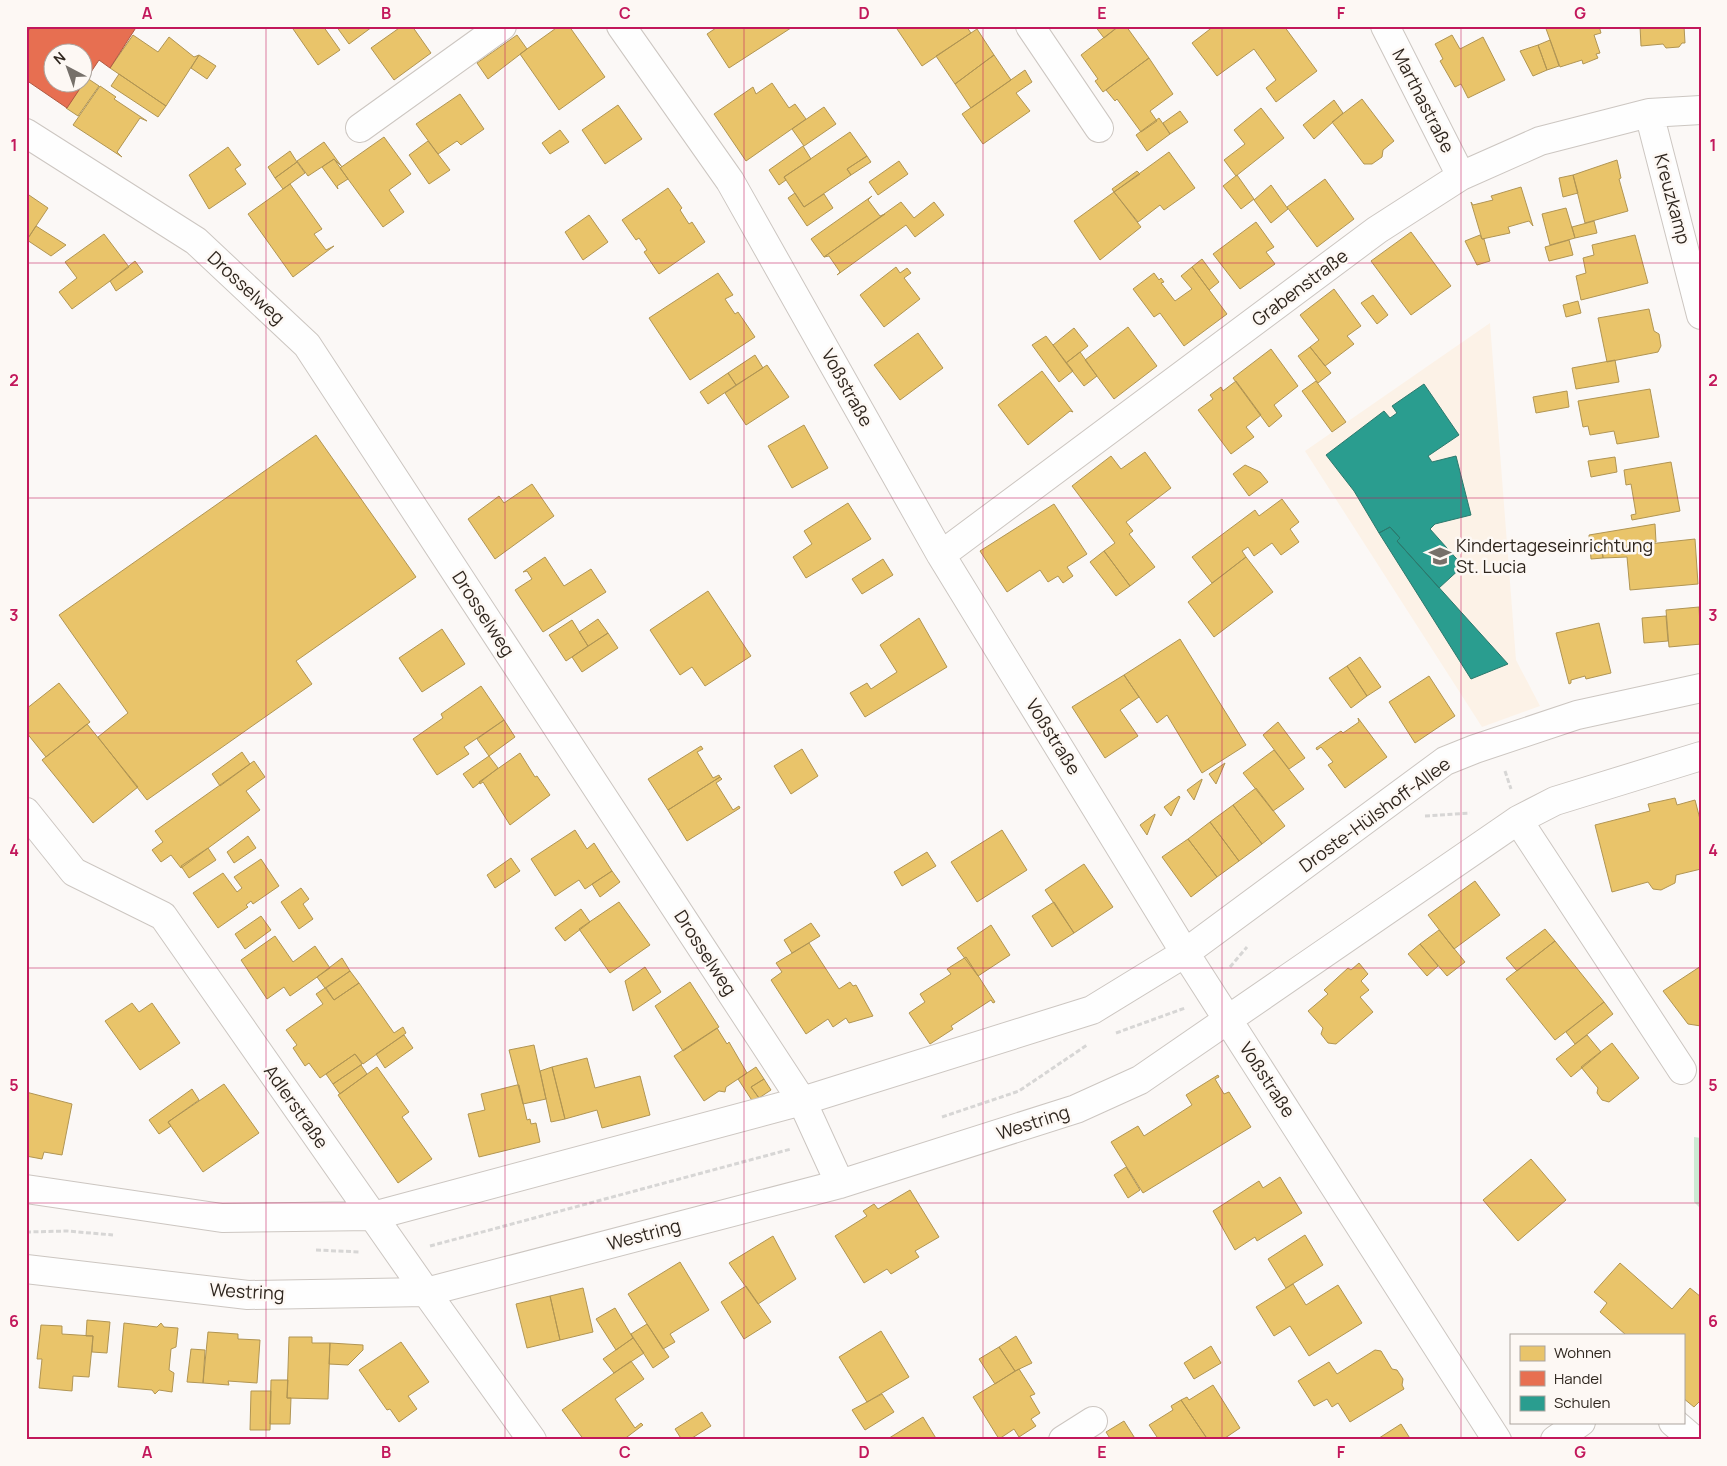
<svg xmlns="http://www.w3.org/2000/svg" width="1727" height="1466" viewBox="0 0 1727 1466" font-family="Manrope,sans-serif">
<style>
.education{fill:#fcf2e7}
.green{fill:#ccead4}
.homes{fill:#e9c46a;stroke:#b19553}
.shops{fill:#e76f51;stroke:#b05942;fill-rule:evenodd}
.schools{fill:#2a9d8f;stroke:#2c796d}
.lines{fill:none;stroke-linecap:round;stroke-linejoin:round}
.minor-casing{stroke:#ccc6c1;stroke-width:30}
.path{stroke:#d7d6d5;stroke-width:3;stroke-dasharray:5 2.5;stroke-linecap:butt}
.minor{stroke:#fefefe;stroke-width:28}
.grid{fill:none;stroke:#c2185b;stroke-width:1;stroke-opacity:0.55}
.labels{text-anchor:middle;stroke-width:5;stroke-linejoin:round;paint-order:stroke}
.street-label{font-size:18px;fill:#2f261e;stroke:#fdf8f4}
.poi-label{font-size:18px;fill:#2f261e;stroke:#fdf8f4;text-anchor:start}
.neatline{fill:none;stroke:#c2185b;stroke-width:2}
.grid-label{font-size:16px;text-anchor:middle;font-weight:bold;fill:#c2185b}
</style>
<rect width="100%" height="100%" fill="#fbf8f6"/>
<!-- education -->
<path class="education" d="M1490,323L1516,660L1540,706L1482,727L1305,451Z"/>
<!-- green -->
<path class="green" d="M1694,1137L1701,1138V1209L1694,1202Z"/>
<!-- homes -->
<path class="homes" d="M291,26H323L340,50L318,65Z
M336,26H371L372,27L349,44Z
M402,26H412L431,53L394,80L371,48Z
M559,26H569L605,77L559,110L520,54Z
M719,26H794L729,68L707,34Z
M895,26H966L971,33L922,66Z
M1095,26H1119L1104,38Z
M1119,26H1126L1149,58L1103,92L1095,81L1098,79L1081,55Z
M1214,26H1284L1317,71L1276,102L1266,88L1276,80L1254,49L1217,76L1192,43Z
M1545,26H1599L1601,33L1594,35L1600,53L1596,54L1598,58L1583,64L1582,60L1560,67Z
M1640,26H1684L1685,43H1682L1679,47L1666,48L1663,44L1641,46Z
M977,29L994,55L955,84L936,56Z
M133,35L158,52L169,37L194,57L199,55L166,106L110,68Z
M517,35L527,49L488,79L477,63Z
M1452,35L1460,49L1483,37L1505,80L1468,98L1461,84L1455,87L1440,61L1443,59L1435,44Z
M1550,40L1559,66L1547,70L1538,45Z
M1538,45L1547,70L1533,76L1520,51Z
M199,55L216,66L207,79L191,68Z
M994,55L1011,80L971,108L955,84Z
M1149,58L1173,94L1150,111L1157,121L1141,132L1117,99L1115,101L1106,90Z
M1025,70L1032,82L1016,93L1030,111L983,144L962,114Z
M119,74L166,106L158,117L111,86Z
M87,78L99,86L78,116L66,108Z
M772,83L789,108L795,104L806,119L746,161L714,114L753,87L756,94Z
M100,86L116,97L114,99L147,121L140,118L117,152L122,157L73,125Z
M460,94L484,129L461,145L457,141L438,154L416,124Z
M1362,99L1394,141L1383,150L1382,157L1372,164H1364L1332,122Z
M1334,100L1343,113L1314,139L1303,125Z
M618,105L642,139L605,164L582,130Z
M824,107L836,124L804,146L792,129Z
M1261,108L1284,138L1236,176L1224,160L1245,144L1234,130Z
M1180,111L1188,122L1170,134L1163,123Z
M1159,118L1170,134L1147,151L1136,135Z
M560,130L569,142L550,154L542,143Z
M850,132L867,156L847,169L851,175L804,207L784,177Z
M384,137L411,174L389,190L404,212L383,227L340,168Z
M428,141L450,170L429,184L409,155Z
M324,142L342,167L334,159L308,176L297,161Z
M803,146L811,159L784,177L786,180L779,185L769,170Z
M228,147L241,165L235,169L246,184L209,209L189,175Z
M290,151L297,162L275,178L268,167Z
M1169,152L1195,188L1164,210L1160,205L1138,222L1114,192Z
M867,156L871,162L851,175L847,169Z
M334,159L348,179L337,186L338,189L322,167Z
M1617,160L1621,178L1619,179L1628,211L1585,223L1573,175Z
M899,161L908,174L878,195L869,182Z
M297,162L305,173L283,189L275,178Z
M1137,171L1140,174L1114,192L1112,189Z
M1237,175L1254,199L1241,209L1223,186Z
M1573,175L1578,193L1563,197L1559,178Z
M1325,179L1354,219L1317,247L1287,207Z
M290,184L322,229L314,234L326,250L334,246L293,277L248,214Z
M1271,185L1288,209L1271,223L1254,200Z
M1521,187L1533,226L1529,221L1508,227L1510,233L1482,239L1471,202L1473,205L1493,200L1491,196Z
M668,188L682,208L680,210L689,224L692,222L705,242L659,274L644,252L647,250L639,238L636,240L622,220Z
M1114,192L1141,227L1100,260L1074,221Z
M26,193L48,208L26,241Z
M795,193L804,207L824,194L833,208L807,226L788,198Z
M872,196L868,200L880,216L885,214L824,257L811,239Z
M901,202L914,218L934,202L944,215L915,237L906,225L837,275L840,272L829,256L824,257Z
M1566,208L1575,238L1550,245L1542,214Z
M589,215L608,242L583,260L565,232Z
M1594,221L1597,233L1575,238L1572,227Z
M1256,222L1274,247L1266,252L1275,264L1240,289L1213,254Z
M36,226L66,245L51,256L27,240Z
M1411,232L1451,286L1411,315L1371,261Z
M104,234L129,267L72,309L59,292L77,278L65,262Z
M1480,235L1482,239H1484L1490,261L1477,265L1465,241Z
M1635,235L1648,283L1581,300L1576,276L1586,273L1583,258L1594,255L1592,245Z
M1569,240L1573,255L1549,261L1545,247Z
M1202,259L1219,282L1209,290L1192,267Z
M135,261L143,272L116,291L110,281Z
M896,267L900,273L907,268L911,273L904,278L920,299L884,327L860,295Z
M1192,267L1227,314L1184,346L1160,313L1154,317L1133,289L1154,273L1159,280L1161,278L1164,282L1161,283L1175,301L1192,289L1181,276Z
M718,273L733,295L725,299L735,314L738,312L755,337L690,380L649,318Z
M1334,289L1361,326L1347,336L1354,344L1325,366L1310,347L1319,340L1300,315Z
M1373,295L1388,315L1377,324L1361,303Z
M1578,301L1581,313L1566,317L1563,305Z
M1649,309L1654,331L1659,334L1661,346L1658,352L1607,362L1598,318Z
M1128,327L1157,366L1114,399L1085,360Z
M1074,328L1088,346L1066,363L1053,345Z
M918,333L943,368L900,400L874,365Z
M1046,336L1073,371L1059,382L1032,345Z
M1310,347L1331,373L1318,383L1298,356Z
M1271,349L1298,386L1274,405L1282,416L1269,427L1233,378Z
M1080,352L1097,376L1084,386L1066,363Z
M755,355L763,368L736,385L728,373Z
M1615,360L1619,382L1576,389L1572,368Z
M767,365L789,397L746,425L725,393Z
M1042,371L1073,412L1070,411L1028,445L998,405Z
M728,373L736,385L708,404L700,392Z
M1236,381L1261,415L1246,427L1254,437L1231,454L1198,410L1213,399L1210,395L1221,387L1223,391Z
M1316,381L1346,422L1332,432L1302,391Z
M1650,389L1659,437L1617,444L1614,431L1590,435L1588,426L1583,427L1578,401Z
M1567,391L1569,407L1536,413L1533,397Z
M804,425L828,468L792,488L768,446Z
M316,435L416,577L296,661L312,684L147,800L98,737L128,713L59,615Z
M1145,452L1171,488L1126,522L1133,531L1129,534L1155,567L1130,586L1104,551L1115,543L1072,486L1111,456L1121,469Z
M1615,457L1617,472L1591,477L1588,461Z
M1671,462L1680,511L1632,520L1631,515L1636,514L1631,484L1626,485L1624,470Z
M1245,465L1260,472L1268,482L1249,496L1233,474Z
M532,484L554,516L495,559L468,519L499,496L504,503Z
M1282,499L1299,522L1290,529L1299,542L1281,555L1272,543L1254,556L1248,547L1242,551L1246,557L1212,583L1192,557L1255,510L1259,516Z
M848,503L871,539L806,578L793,557L812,544L804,531Z
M1054,504L1087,554L1067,567L1073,576L1063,583L1058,576L1048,582L1040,570L1007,592L980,551Z
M1655,524L1656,542L1602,549L1603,558L1591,559L1589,535Z
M1695,539L1698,584L1630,590L1627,557L1603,558L1602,549Z
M1104,551L1130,586L1116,596L1090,562Z
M545,557L564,586L591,569L606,592L543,632L515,590L532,579L527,571L523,572Z
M1246,557L1273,592L1214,637L1188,602Z
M883,559L893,575L862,594L852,579Z
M708,591L751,656L705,686L692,667L680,675L650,630Z
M1699,607L1701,644L1669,647L1666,610Z
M1666,616L1668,641L1644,643L1642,618Z
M919,618L947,667L865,717L850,693L867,683L871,689L897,672L880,645Z
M598,619L608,633L588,646L579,632Z
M572,620L588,646L566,661L549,635Z
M1599,623L1611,673L1586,679L1585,676L1571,680V683L1569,684L1556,633Z
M442,629L465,664L422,692L399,658Z
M608,633L618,648L582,672L572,657Z
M1180,639L1246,745L1202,773L1167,715L1157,723L1124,675Z
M1360,657L1381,687L1367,696L1347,666Z
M1347,666L1367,696L1351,708L1329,678Z
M1124,675L1139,697L1120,710L1138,736L1105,758L1072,707Z
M1429,676L1455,716L1415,743L1389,702Z
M59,683L90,722L46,757L26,732V709Z
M481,686L504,720L464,747L469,754L437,775L413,739L443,718L441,714Z
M1358,718L1387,757L1345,788L1328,765L1333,762L1321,747L1317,750L1316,748L1341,731L1343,733L1359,722Z
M504,720L515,737L489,756L477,739Z
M1278,722L1305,758L1289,769L1263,735Z
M87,724L138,787L93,823L42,760Z
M701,746L703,749L697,752L713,778L719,775L720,777L668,810L648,779Z
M802,749L818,776L791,794L774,766Z
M1274,750L1304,789L1273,811L1243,773Z
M242,752L250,764L220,786L212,774Z
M520,753L535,777L537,776L550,795L510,825L483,782L480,784L479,782Z
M489,756L498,768L473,788L463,774Z
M254,761L265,777L246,791L260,810L181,868L171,855L161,862L152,850L163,842L155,831Z
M1225,763L1216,784L1209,774Z
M720,777L722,779L716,783L733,810L739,806L740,808L687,841L668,810Z
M1202,779V780L1194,800L1187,790Z
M1256,788L1285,826L1262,844L1233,805Z
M1179,796L1180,797L1171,816L1164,807Z
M1675,798L1677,805L1695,800L1701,823V869L1676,875L1675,883L1661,890L1653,889L1648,882L1612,892L1595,825L1650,811L1648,804Z
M1233,805L1262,844L1239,861L1210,822Z
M1155,814V815L1147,835L1140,825Z
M1210,822L1239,861L1217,877L1188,839Z
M575,830L587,849L594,843L612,871L585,889L579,880L555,896L531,859Z
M1002,830L1027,870L977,902L951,862Z
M248,836L256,848L234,863L227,852Z
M1188,839L1217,877L1191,897L1162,857Z
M208,848L216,860L189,878L181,866Z
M927,852L936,866L902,886L894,872Z
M511,858L520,871L495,888L487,875Z
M261,859L279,886L253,904L251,901L246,905L248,907L218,928L193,893L223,873L237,892L242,888L234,877Z
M1084,864L1113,907L1074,933L1045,890Z
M612,871L620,882L600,897L592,884Z
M1475,881L1500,915L1454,949L1428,915Z
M301,888L309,899L303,904L313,919L299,929L281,902Z
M619,902L650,945L610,973L579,929Z
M1054,902L1074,933L1052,947L1032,916Z
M581,909L590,922L565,941L555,928Z
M261,916L271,930L245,949L235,934Z
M811,923L820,936L792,953L784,940Z
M991,925L1010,955L978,976L957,948Z
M1545,929L1555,941L1517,971L1506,958Z
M1439,930L1465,962L1447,976L1420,944Z
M275,936L293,962L315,946L330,968L290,996L284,987L267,999L241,960Z
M1555,941L1604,1002L1555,1040L1506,979Z
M809,943L839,989L850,982L853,986L856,985L873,1016L849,1023L846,1018L833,1027L828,1019L806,1034L771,980L782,972L776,963Z
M1420,944L1438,966L1427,976L1408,954Z
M966,957L995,1002L993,1003L991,1000L951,1026L953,1029L930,1044L909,1013L925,1002L920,994L951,974L947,969Z
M342,958L350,971L325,988L317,977Z
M1359,963L1368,974L1361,981L1369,990L1360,997L1373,1012L1336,1044L1328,1043L1321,1034L1323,1028L1308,1011L1328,994L1324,990L1348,968L1351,970Z
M1701,966V1026L1688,1024L1663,991Z
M645,967L661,992L633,1011L625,981Z
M350,971L359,983L334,1000L326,988Z
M690,982L719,1027L683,1051L655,1006Z
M359,983L394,1033L403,1027L406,1033L363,1064L355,1054L320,1078L309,1063L305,1066L293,1048L297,1045L286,1030L323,1004L316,994L325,988L334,1000Z
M1604,1002L1613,1014L1575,1044L1566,1032Z
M132,1003L139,1012L152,1003L180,1043L140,1070L105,1021Z
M717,1028L727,1044L729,1042L747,1073L726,1087L725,1092L719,1091L704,1101L674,1056Z
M404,1035L413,1048L385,1068L376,1054Z
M1587,1035L1601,1052L1571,1077L1556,1059Z
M1612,1043L1639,1078L1609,1102L1602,1100L1597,1093L1598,1088L1581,1067Z
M534,1045L546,1099L523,1104L509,1050Z
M355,1054L362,1064L333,1084L326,1074Z
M587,1058L595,1088L640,1076L650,1115L602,1128L597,1110L565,1119L552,1067Z
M361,1065L367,1074L340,1094L333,1084Z
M377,1067L409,1112L402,1117L432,1159L398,1183L338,1095Z
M552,1067L565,1119L551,1122L540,1071Z
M756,1067L764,1079L751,1087L759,1098L753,1102L738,1079Z
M1218,1075L1219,1077L1215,1079L1224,1094L1229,1092L1251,1127L1143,1193L1111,1142L1138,1126L1144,1136L1192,1105L1186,1095Z
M764,1079L771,1090L759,1098L751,1087Z
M224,1084L259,1133L203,1172L168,1122Z
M517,1085H519L527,1120L530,1119L531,1124L536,1123L540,1142L479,1157L468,1114L485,1110L481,1094Z
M192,1089L199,1100L168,1122L171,1126L159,1134L149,1120Z
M26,1092L72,1104L62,1155L44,1152L42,1159L26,1156Z
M1531,1159L1566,1200L1518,1241L1483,1200Z
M1126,1167L1140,1190L1128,1198L1114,1175Z
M1280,1177L1302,1213L1257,1241L1255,1237L1235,1250L1213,1211L1259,1181L1263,1188Z
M910,1190L939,1237L915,1251L919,1257L891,1274L887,1269L864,1283L835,1236L867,1216L863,1211L874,1204L878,1209Z
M1305,1235L1323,1265L1286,1288L1268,1259Z
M773,1236L796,1279L758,1304L729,1263Z
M680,1262L709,1310L670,1334L675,1342L663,1349L628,1294Z
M1620,1263L1672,1309L1690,1288L1701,1297V1400L1694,1407L1683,1398V1335H1626L1600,1312L1607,1303L1594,1292Z
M1293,1284L1306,1305L1338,1285L1362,1323L1309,1356L1290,1326L1274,1336L1256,1307Z
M746,1286L771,1322L744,1339L721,1302Z
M583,1288L593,1332L560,1340L550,1296Z
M550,1296L560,1340L527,1348L516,1304Z
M615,1308L633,1338L616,1350L596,1319Z
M87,1320L110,1322L107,1353L92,1352L93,1336H86Z
M124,1323L157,1327L161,1323L164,1327L178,1328L176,1347L171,1349L169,1370L174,1373L172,1392L159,1390L155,1394L152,1390L118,1387Z
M647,1324L669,1357L653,1368L631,1334Z
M41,1325L62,1326V1334L93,1336L89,1377L73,1376L72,1391L39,1388L42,1359H37Z
M881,1331L909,1377L867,1402L839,1357Z
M208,1332L238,1334V1339L260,1340L257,1383L228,1381L229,1385L203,1383Z
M1016,1336L1032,1363L1015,1371L999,1347Z
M289,1337H312V1343H330L328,1399L287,1398Z
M633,1338L644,1353L614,1373L603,1359Z
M401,1342L429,1382L408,1396L417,1409L399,1422L390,1409L387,1410L359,1370Z
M330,1343L363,1345V1350L348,1365L329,1364Z
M1211,1346L1221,1363L1194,1379L1184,1363Z
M999,1347L1015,1371L995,1384L979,1359Z
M191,1349L205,1350L203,1383L187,1382Z
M1375,1350L1381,1351L1392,1369L1397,1370L1403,1379L1402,1385L1404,1389L1350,1422L1338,1403L1332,1407L1327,1399L1314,1406L1298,1381L1329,1362L1337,1374Z
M631,1361L644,1379L615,1399L635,1428L641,1423L643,1425L623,1440H584L562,1410Z
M1019,1369L1035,1394L1030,1396L1040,1413L1031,1419L1036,1426L1019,1437L1014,1429L999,1439L973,1397Z
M271,1380H288L287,1398H291L290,1424H270Z
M1213,1385L1240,1428L1225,1438L1226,1440H1208L1181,1400L1187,1397L1189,1400Z
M251,1391H271L270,1430H250Z
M882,1394L894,1412L865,1430L852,1410Z
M1181,1400L1208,1440H1159L1149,1425L1173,1410L1171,1406Z
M702,1412L711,1426L689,1440H682L675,1429Z
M923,1417L937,1440H886Z
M1124,1421L1136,1440H1111L1106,1432Z
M1401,1424L1411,1440H1376Z"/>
<!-- shops -->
<path class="shops" d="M32,26H137L110,68L99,60L67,108L26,80V34ZM52,52H82V82H52Z"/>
<!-- schools -->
<path class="schools" d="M1424,384L1459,435L1428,456L1432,462L1456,456L1471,515L1435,524L1430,529L1463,566L1439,588L1397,541L1400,538L1390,527L1379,533L1354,491L1326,455L1384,411L1390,418L1397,413L1392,406Z
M1390,527L1400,538L1397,541L1508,664L1471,679L1379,533Z"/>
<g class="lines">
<!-- minor casing -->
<g class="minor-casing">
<path id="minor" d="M621,26L730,181L941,555L1185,953L1497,1440
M1030,26L1099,128
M1385,26L1461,176
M1649,113L1701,315
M360,128L502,26
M26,133L196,241L307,345L802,1101L840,1184
M941,555L1377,230L1461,176L1540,141L1649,113L1701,110
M26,812L74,872L163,916L426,1292L532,1440
M1518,820L1682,1070
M26,1189L222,1218L373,1216L802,1101L1092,1010L1185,953L1445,761L1475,749L1577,715L1701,688
M26,1269L248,1295L426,1292L840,1184L1076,1109L1140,1080L1518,820L1555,801L1701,756
M1673,1422L1694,1440
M1063,1440L1093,1421
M1555,1440L1581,1422"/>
</g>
<!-- path -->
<path class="path" d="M1505,771L1511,789
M1425,816L1470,813
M1230,967L1247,947
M1116,1033L1185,1008
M942,1117L1019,1091L1087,1045
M26,1232L67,1231L113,1235
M430,1246L791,1149
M316,1250L360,1252"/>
<!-- minor -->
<use href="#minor" class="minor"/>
</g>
<!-- grid -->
<path class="grid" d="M266,26V1440M505,26V1440M744,26V1440M983,26V1440M1222,26V1440M1461,26V1440M26,263H1701M26,498H1701M26,733H1701M26,968H1701M26,1203H1701"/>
<!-- icons -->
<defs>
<g id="school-bare" transform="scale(1.725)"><path d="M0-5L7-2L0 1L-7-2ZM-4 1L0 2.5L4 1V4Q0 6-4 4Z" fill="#76706a" stroke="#fdf8f4" stroke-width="2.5" paint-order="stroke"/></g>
</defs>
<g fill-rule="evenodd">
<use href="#school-bare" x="1440" y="556"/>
</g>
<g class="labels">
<!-- street labels -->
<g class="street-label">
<text transform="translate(1423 101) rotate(63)" y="6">Marthastraße</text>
<text transform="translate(1672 199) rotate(75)" y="6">Kreuzkamp</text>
<text transform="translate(246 288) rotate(43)" y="6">Drosselweg</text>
<text transform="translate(1300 288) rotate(-37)" y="6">Grabenstraße</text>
<text transform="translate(847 388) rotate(61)" y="6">Voßstraße</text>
<text transform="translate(483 614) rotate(57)" y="6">Drosselweg</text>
<text transform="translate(1053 737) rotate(58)" y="6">Voßstraße</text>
<text transform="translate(1375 815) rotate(-36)" y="6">Droste-Hülshoff-Allee</text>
<text transform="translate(705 953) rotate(57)" y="6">Drosselweg</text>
<text transform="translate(1267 1080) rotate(57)" y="6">Voßstraße</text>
<text transform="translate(296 1107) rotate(55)" y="6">Adlerstraße</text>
<text transform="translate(1033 1123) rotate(-18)" y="6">Westring</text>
<text transform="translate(644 1235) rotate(-15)" y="6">Westring</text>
<text transform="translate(247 1292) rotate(3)" y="6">Westring</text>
</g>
<!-- poi labels -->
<g class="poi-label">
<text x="1456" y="552">Kindertageseinrichtung<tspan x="1456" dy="21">St. Lucia</tspan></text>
</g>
</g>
<!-- border -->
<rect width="1727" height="1466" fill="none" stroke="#fdf8f4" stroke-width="55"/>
<!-- legend -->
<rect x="1510" y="1334" width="175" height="90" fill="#fdf8f4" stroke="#aba49e"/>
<rect x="1520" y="1346" width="25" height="15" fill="#e9c46a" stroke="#aba49e"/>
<text x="1554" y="1358" font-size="15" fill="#2f261e">Wohnen</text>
<rect x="1520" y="1371" width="25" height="15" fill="#e76f51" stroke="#aba49e"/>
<text x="1554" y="1384" font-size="15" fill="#2f261e">Handel</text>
<rect x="1520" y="1396" width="25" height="15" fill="#2a9d8f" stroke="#aba49e"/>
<text x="1554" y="1408" font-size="15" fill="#2f261e">Schulen</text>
<!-- north arrow -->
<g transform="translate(68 68) rotate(319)"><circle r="24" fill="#fdf8f4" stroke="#aba49e"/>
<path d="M0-4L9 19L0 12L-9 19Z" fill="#76706a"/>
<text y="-8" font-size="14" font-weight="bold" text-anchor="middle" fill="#2f261e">N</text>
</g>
<rect x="28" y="28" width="1672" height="1410" class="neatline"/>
<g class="grid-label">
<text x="147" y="19">A</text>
<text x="386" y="19">B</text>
<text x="625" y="19">C</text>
<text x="864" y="19">D</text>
<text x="1102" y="19">E</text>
<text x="1341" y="19">F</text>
<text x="1580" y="19">G</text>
<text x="14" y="151">1</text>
<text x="1713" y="151">1</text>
<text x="14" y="386">2</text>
<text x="1713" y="386">2</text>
<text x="14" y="621">3</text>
<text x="1713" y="621">3</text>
<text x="14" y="856">4</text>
<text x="1713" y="856">4</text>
<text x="14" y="1091">5</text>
<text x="1713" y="1091">5</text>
<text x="14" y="1327">6</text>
<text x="1713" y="1327">6</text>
<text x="147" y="1458">A</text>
<text x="386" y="1458">B</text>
<text x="625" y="1458">C</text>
<text x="864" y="1458">D</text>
<text x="1102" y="1458">E</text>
<text x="1341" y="1458">F</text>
<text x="1580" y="1458">G</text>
</g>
</svg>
